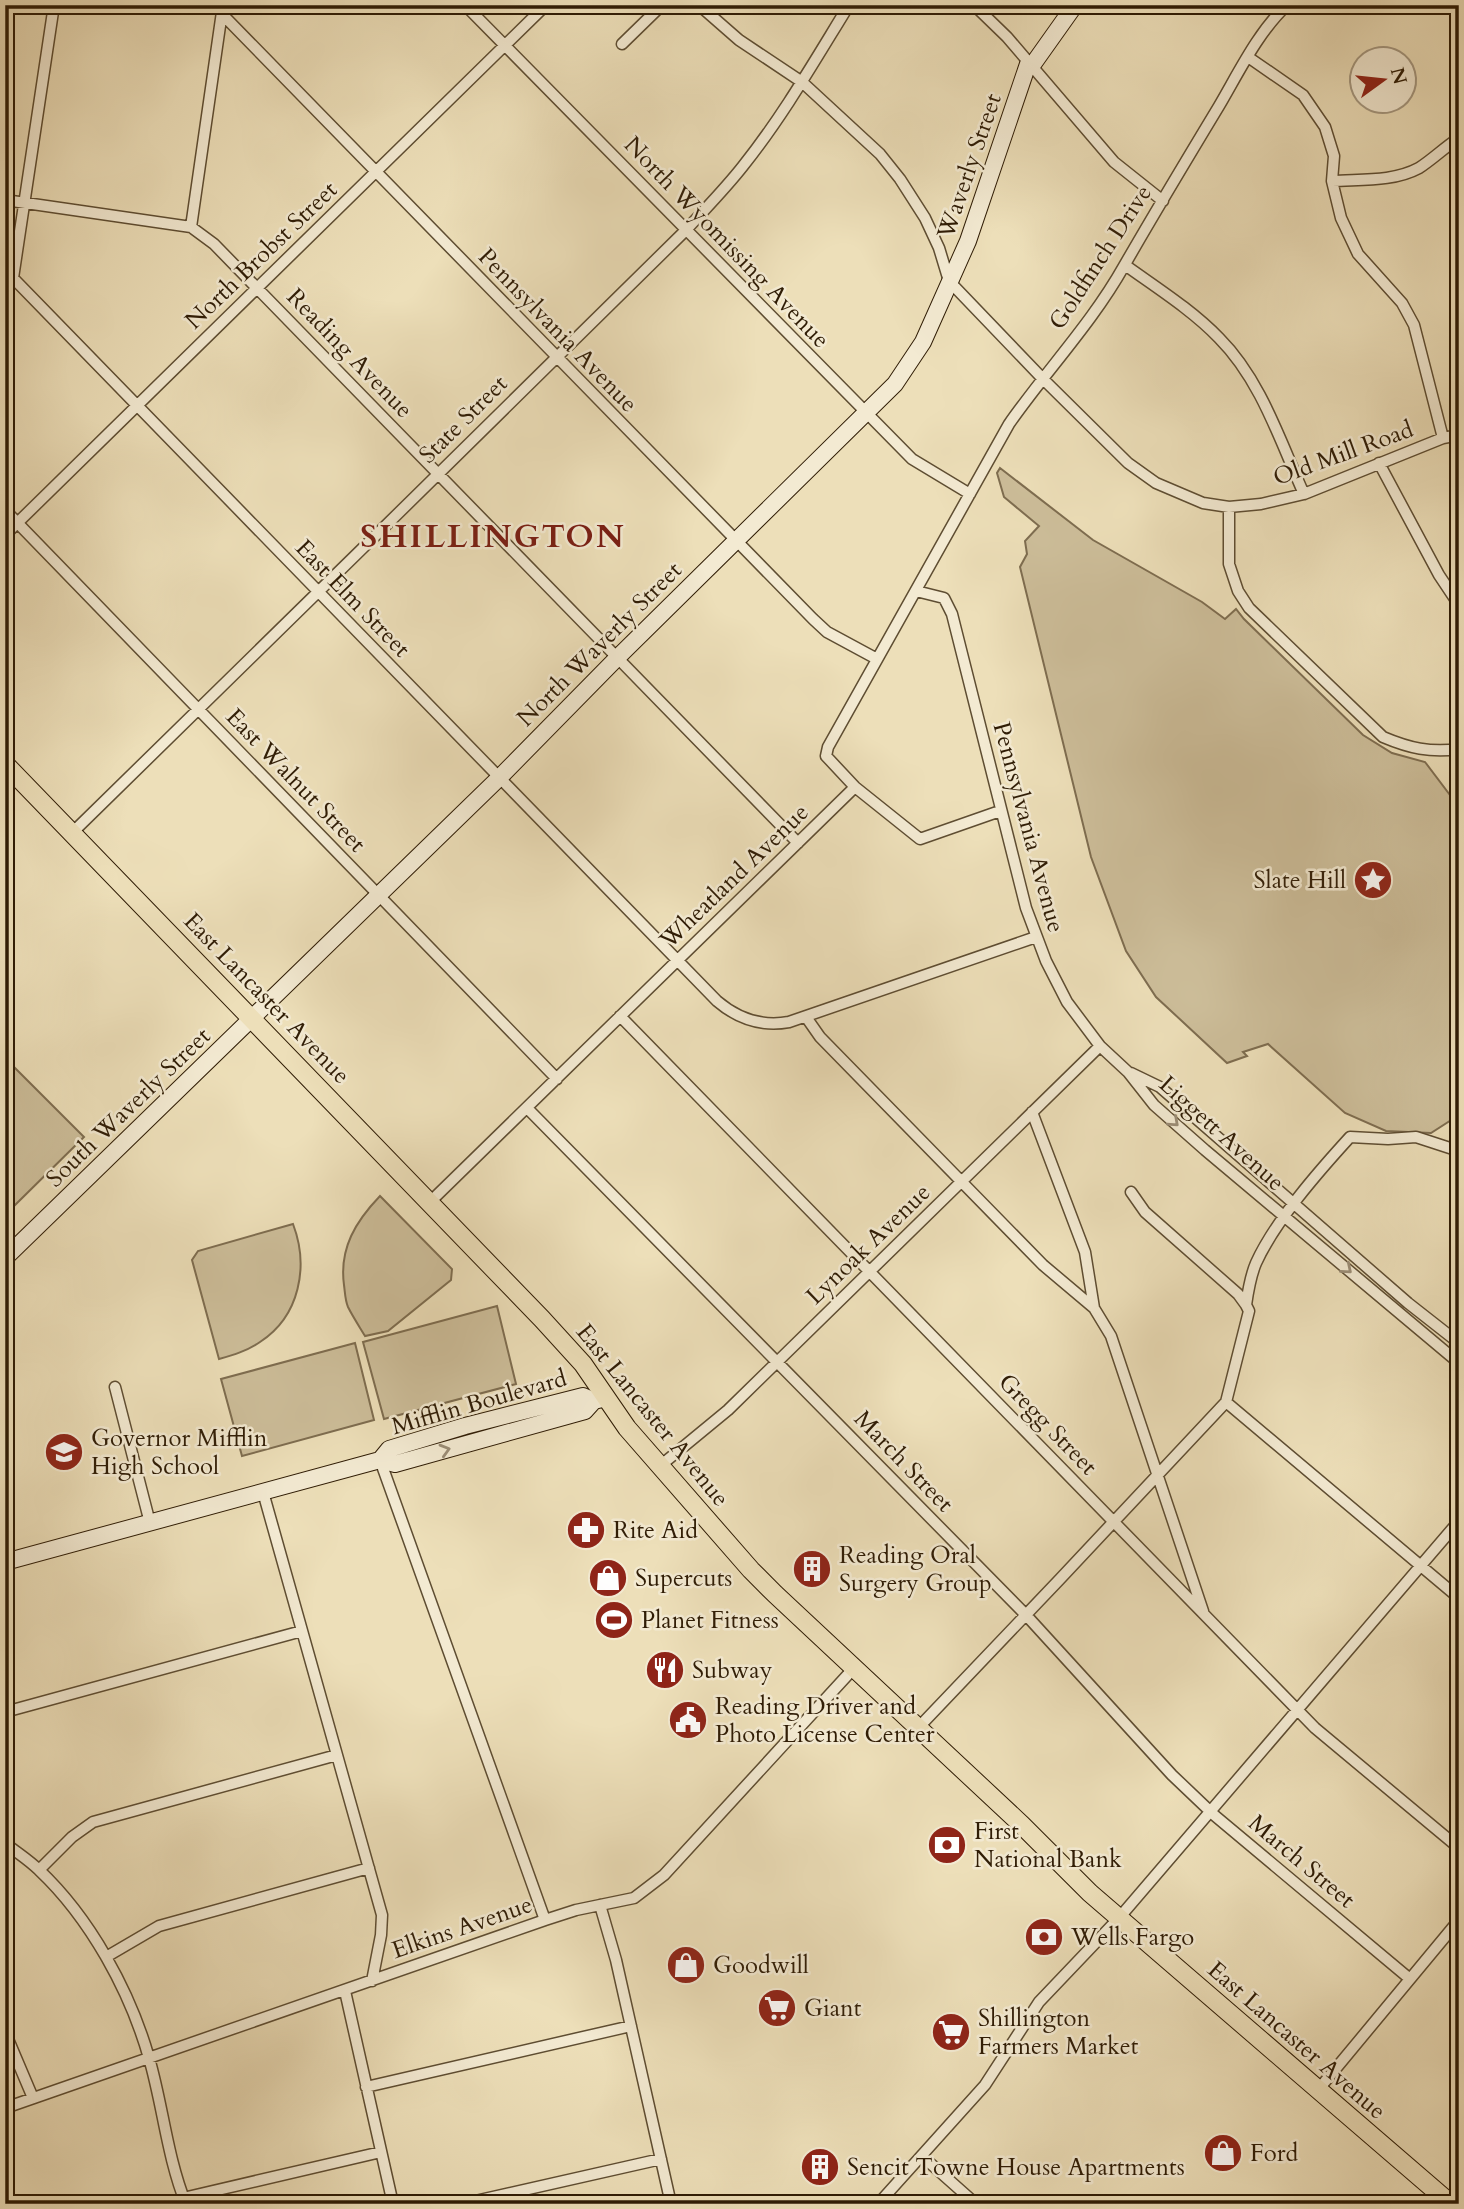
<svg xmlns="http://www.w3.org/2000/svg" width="1464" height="2209" viewBox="0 0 1464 2209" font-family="Cardo,serif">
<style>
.green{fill:#cdbe9a;stroke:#7e6d50;stroke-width:2}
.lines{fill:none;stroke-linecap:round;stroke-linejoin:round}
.street-casing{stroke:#5e4d32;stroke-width:13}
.secondary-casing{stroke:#2f1c05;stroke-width:18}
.primary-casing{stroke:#2f1c05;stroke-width:20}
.street{stroke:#f3ead2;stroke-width:10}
.secondary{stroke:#f3ead2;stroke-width:16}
.primary{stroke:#eddfb9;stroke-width:18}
.oneway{stroke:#9b8d76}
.labels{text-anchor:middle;stroke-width:5;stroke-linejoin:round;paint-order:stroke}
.street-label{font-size:24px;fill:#2f1c05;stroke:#f3ead2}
.poi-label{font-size:24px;fill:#2f1c05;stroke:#f3ead2;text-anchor:start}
.district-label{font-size:32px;font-weight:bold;letter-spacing:2px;fill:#7a1f14;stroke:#f3ead2}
</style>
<rect width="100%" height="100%" fill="#eddfb9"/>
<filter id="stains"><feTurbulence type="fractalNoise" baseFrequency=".00286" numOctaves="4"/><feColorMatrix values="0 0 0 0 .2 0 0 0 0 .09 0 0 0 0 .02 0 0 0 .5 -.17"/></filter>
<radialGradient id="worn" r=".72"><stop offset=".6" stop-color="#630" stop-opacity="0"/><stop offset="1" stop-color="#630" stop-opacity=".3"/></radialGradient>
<!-- green -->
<path class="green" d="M1000,468L1093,540L1202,602L1225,619L1236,609L1244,619L1363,735L1392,753L1425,762L1459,807V1115L1431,1133L1386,1131L1345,1113L1268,1044L1243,1052L1247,1056L1227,1063L1156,997L1126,951L1091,857L1020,567L1027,554L1025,541L1039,526L1004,497L997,473Z
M5,1058L84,1137L13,1207L5,1199Z
M380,1196L452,1269L451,1280L388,1331L365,1336C359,1326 353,1317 348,1307C345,1300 345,1292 344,1285C339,1248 356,1221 380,1196Z
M293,1224C309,1266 300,1316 260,1342C247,1351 233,1355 219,1359L192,1260L198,1251Z
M497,1306L516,1384L384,1419L363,1342Z
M355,1343L374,1420L242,1456L221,1379Z"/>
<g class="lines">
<!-- street casing -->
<g class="street-casing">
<path id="street" d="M54,5L13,278L717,1001C738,1019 761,1027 789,1022L1036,937
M465,5L912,459L970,494
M699,5L739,40L802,82L880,154L900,179L925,218L939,248L949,281L1042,378L1128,463L1156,483L1203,503L1229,507L1261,504L1304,494L1443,438L1459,435
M974,5L1007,37L1114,162L1163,201
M222,14L813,619L827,632L877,659
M622,44L662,5
M1248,57L1303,95L1325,127L1334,156L1332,181L1341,218L1358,254L1402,303L1414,325L1443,438
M1332,181C1361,179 1393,182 1419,168C1433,159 1445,147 1459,138
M5,200L191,227L214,244L798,843
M191,227L223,5
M1125,265C1157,288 1192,310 1219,338C1261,380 1280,441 1304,494
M1379,463L1439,575L1459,605
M1229,507V564L1238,591L1249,608L1383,737C1409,748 1430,753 1459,749
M5,510L557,1079
M5,535L546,5
M916,591L944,598L952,614L1026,908L1046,961L1067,1002L1100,1046L1128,1072L1154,1105L1205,1150L1459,1363
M1000,811L920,839L855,787L826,756L828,747L1009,424C1046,371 1092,323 1124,266C1155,212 1187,159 1219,106C1239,72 1258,32 1287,5
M72,833C278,633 481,431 686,230C705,209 725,189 743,166C783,116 815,60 849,5
M620,1016L1315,1728L1459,1848
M806,1017L820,1037L1043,1265L1094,1308
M1131,1073L1160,1087L1408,1303L1459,1343
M527,1108L1026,1615L1172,1775L1214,1815L1410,1979
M1032,1112L1085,1252L1094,1308L1111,1336L1203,1611
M1131,1192L1145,1212L1238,1294L1246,1305
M430,1202L855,787
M115,1387L150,1523
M1226,1402L1459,1598
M380,1460L545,1920
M660,1466L728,1410L1100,1046
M263,1492L382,1915L381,1935L372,1981
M5,1712L302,1631
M918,1728L1060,1579L1226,1402L1249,1311L1246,1305C1248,1291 1250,1277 1256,1263C1275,1221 1319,1171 1350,1137L1388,1139L1416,1137L1459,1151
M5,1843C16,1852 29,1860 39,1870C90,1918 130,1991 149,2058C163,2106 167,2157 186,2204
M39,1870L72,1837L93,1822L337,1755
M600,1905L616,1960L671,2204
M106,1957L159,1926L369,1868
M345,1991L393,2204
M5,2032L33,2098
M366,2087L631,2026
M1318,2090L1459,1920
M5,2108L545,1920L576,1910L634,1898L664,1875L854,1668
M922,2156L976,2204
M183,2198L381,2152
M462,2204L661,2159
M878,2204L985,2085L1039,2002L1119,1918L1459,1521"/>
</g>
<!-- secondary casing -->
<g class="secondary-casing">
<path id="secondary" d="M1031,67L1075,5
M5,1258L499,778L617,658L895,384L923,342L968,241L1028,64
M380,1460L389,1449L465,1426L583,1396L594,1401
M5,1562L380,1460L395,1464L585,1411L594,1401L606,1398"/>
</g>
<!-- primary casing -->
<g class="primary-casing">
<path id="primary" d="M5,764L542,1319L583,1364L627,1428L751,1570L775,1594L1022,1825L1090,1893L1451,2204"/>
</g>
<!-- street -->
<use href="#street" class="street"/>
<!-- secondary -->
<use href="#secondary" class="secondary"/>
<!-- primary -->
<use href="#primary" class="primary"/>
</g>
<!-- one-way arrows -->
<defs><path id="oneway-chevron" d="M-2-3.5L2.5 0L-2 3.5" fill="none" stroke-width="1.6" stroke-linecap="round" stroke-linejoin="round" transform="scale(1.75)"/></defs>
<g class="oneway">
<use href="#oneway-chevron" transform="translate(1174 1122) rotate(42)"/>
<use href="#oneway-chevron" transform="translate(1347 1269) rotate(40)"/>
<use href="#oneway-chevron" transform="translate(445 1450) rotate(-16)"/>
</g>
<!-- icons -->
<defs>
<g id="sight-disc" transform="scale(2.0125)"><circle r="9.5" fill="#8f2418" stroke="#f3ead2"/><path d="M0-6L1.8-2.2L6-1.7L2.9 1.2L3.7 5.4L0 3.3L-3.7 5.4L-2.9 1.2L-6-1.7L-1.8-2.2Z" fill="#fff"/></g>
<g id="school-disc" transform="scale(2.0125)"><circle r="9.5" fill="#8f2418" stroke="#f3ead2"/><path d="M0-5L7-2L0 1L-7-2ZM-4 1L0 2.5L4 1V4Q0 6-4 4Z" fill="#fff"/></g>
<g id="pharmacy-disc" transform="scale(2.0125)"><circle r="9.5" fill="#8f2418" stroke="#f3ead2"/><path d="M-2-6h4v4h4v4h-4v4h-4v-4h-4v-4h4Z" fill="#fff"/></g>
<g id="building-disc" transform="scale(2.0125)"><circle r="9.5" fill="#8f2418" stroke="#f3ead2"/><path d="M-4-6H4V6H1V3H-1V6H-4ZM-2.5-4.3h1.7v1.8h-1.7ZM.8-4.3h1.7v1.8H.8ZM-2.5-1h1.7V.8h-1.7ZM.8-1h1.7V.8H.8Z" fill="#fff"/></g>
<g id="shop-disc" transform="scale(2.0125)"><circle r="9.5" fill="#8f2418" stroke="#f3ead2"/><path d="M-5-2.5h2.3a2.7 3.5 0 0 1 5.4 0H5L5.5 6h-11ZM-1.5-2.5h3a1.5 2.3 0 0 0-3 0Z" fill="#fff"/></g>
<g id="stadium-disc" transform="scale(2.0125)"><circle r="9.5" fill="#8f2418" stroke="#f3ead2"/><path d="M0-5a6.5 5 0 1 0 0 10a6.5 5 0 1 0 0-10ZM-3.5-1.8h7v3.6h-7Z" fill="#fff"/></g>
<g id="restaurant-disc" transform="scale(2.0125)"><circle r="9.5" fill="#8f2418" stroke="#f3ead2"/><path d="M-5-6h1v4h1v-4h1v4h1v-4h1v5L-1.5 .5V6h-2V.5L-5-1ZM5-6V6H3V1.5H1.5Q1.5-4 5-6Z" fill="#fff"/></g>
<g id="civic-disc" transform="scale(2.0125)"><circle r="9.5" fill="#8f2418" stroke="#f3ead2"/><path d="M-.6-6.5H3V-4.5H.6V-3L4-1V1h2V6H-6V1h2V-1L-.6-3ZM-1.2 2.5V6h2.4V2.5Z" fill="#fff"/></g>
<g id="bank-disc" transform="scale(2.0125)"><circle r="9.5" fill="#8f2418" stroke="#f3ead2"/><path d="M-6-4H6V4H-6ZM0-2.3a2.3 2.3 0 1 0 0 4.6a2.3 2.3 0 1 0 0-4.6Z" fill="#fff"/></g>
<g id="supermarket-disc" transform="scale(2.0125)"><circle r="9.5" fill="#8f2418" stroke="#f3ead2"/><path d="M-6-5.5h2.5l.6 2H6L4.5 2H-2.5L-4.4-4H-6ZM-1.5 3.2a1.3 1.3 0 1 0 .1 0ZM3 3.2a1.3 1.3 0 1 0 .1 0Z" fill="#fff"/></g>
</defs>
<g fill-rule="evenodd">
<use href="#sight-disc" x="1373" y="880"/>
<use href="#school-disc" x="64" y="1452"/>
<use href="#pharmacy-disc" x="586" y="1530"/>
<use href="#building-disc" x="812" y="1569"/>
<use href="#shop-disc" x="608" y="1578"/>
<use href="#stadium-disc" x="614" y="1620"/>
<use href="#restaurant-disc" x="665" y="1670"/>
<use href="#civic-disc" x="688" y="1720"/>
<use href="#bank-disc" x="947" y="1845"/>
<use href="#bank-disc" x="1044" y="1937"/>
<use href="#shop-disc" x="686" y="1965"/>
<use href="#supermarket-disc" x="777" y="2008"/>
<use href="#supermarket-disc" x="951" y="2032"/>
<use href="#shop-disc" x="1223" y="2153"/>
<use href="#building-disc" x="820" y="2167"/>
</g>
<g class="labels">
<!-- street labels -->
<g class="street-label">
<text transform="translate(969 166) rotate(-71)" y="8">Waverly Street</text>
<text transform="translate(727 242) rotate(46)" y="8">North Wyomissing Avenue</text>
<text transform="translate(261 255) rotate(-44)" y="8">North Brobst Street</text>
<text transform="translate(1100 257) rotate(-57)" y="8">Goldfinch Drive</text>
<text transform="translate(558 330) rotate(46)" y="8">Pennsylvania Avenue</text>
<text transform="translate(350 353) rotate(46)" y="8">Reading Avenue</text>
<text transform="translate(463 419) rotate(-45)" y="8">State Street</text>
<text transform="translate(1343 453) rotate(-20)" y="8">Old Mill Road</text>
<text transform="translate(353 598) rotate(46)" y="8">East Elm Street</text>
<text transform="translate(599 644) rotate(-45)" y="8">North Waverly Street</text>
<text transform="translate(296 780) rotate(46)" y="8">East Walnut Street</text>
<text transform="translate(1029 827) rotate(75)" y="8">Pennsylvania Avenue</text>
<text transform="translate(734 876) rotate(-44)" y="8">Wheatland Avenue</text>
<text transform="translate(267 998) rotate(46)" y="8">East Lancaster Avenue</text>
<text transform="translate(128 1107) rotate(-44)" y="8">South Waverly Street</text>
<text transform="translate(1222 1133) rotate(42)" y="8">Liggett Avenue</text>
<text transform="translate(868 1244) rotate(-44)" y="8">Lynoak Avenue</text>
<text transform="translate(479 1402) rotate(-16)" y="8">Mifflin Boulevard</text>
<text transform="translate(653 1415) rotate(51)" y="8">East Lancaster Avenue</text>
<text transform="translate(1048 1424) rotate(46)" y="8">Gregg Street</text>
<text transform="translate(904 1461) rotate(46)" y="8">March Street</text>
<text transform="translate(1302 1861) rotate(40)" y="8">March Street</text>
<text transform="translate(462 1927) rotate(-19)" y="8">Elkins Avenue</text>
<text transform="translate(1297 2040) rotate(41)" y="8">East Lancaster Avenue</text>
</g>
<!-- poi labels -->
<g class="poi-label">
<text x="1346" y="888" text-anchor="end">Slate Hill</text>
<text x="91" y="1446">Governor Mifflin<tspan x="91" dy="28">High School</tspan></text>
<text x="613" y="1538">Rite Aid</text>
<text x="839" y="1563">Reading Oral<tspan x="839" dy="28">Surgery Group</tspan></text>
<text x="635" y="1586">Supercuts</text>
<text x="641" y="1628">Planet Fitness</text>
<text x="692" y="1678">Subway</text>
<text x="715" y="1714">Reading Driver and<tspan x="715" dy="28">Photo License Center</tspan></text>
<text x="974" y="1839">First<tspan x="974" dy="28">National Bank</tspan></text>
<text x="1071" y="1945">Wells Fargo</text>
<text x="713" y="1973">Goodwill</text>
<text x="804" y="2016">Giant</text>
<text x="978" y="2026">Shillington<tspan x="978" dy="28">Farmers Market</tspan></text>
<text x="1250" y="2161">Ford</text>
<text x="847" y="2175">Sencit Towne House Apartments</text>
</g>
<!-- district labels -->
<g class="district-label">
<text x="493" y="547">SHILLINGTON</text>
</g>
</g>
<!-- margin -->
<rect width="1464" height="2209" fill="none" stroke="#eddfb9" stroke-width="28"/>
<rect x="7" y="7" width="1450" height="2195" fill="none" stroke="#2f1c05" stroke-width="3.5"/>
<rect x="14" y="14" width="1436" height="2181" fill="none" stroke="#2f1c05" stroke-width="2"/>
<!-- north arrow -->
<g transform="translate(1383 80) rotate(75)"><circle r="33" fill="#f3ead2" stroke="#a59880" stroke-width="2"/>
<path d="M0-5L12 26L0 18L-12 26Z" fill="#8f2418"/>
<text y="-10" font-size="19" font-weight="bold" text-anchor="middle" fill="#2f1c05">N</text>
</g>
<rect width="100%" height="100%" filter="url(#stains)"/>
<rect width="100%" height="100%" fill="url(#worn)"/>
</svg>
